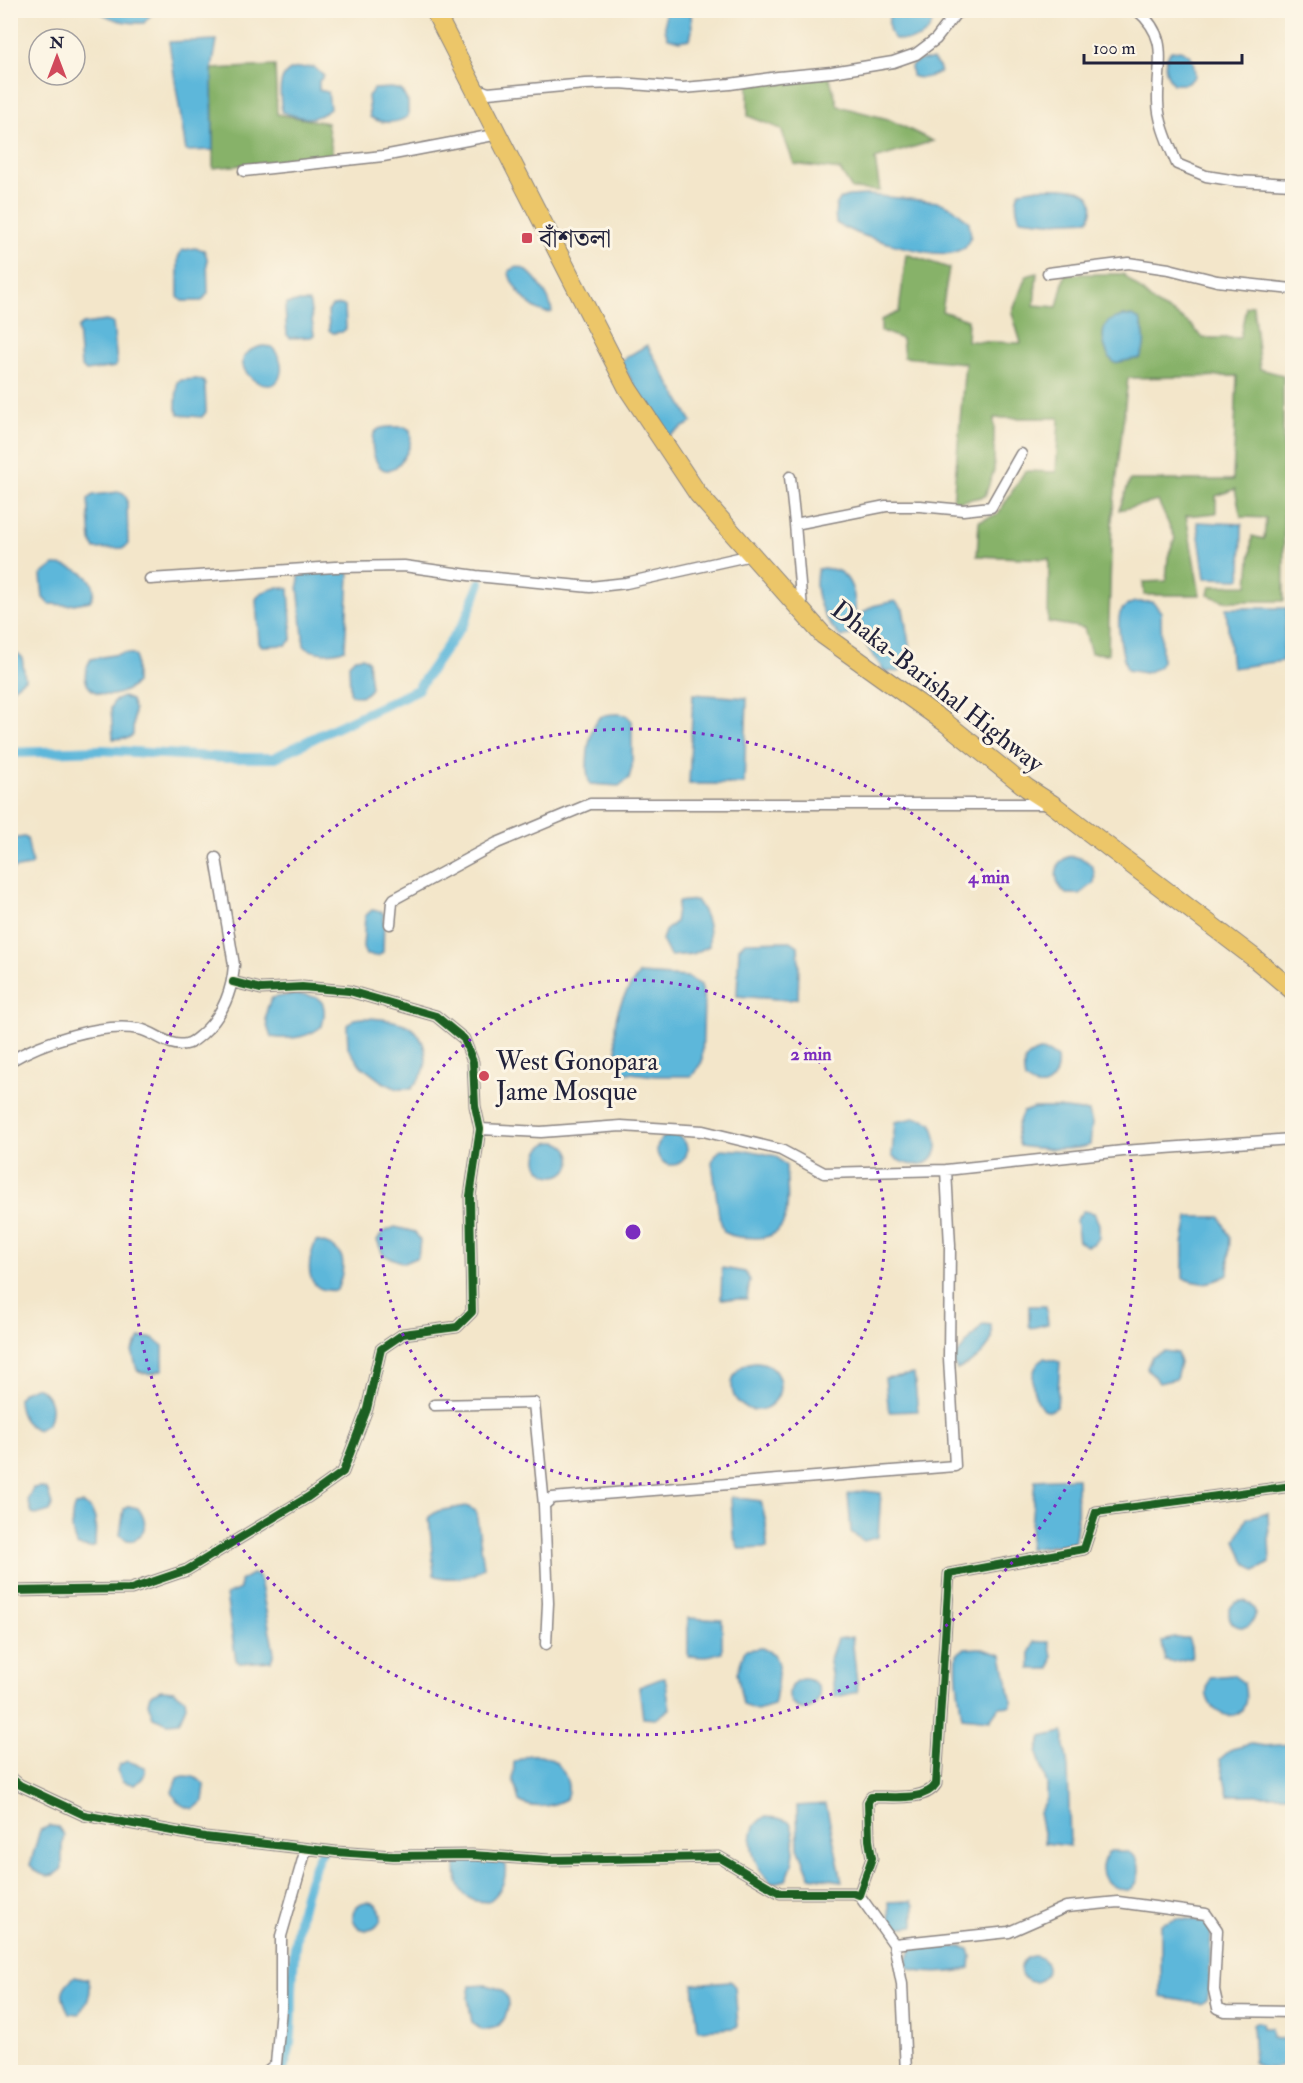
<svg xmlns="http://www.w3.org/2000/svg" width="1303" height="2083" viewBox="0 0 1303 2083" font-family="'IM FELL Double Pica','Noto Serif Bengali',serif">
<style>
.forest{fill:#87b269;stroke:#546a52;stroke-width:1.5}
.water{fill:#5db7da;stroke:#406c8a;stroke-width:1.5}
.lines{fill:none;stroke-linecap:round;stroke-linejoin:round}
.canal{stroke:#5db7da;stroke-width:10}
.street-casing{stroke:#8a8482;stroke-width:13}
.highway-casing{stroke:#8a8482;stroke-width:20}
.street{stroke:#fff;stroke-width:10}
.highway{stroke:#ecc669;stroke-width:18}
.cycleway-casing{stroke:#fcf5e5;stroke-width:11}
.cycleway{stroke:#1b5e20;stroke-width:8}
.ring{fill:none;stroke:#7b2cbf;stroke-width:3;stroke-dasharray:3 6}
.poi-dot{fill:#d1495b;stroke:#fcf5e5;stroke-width:2}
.labels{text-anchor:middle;stroke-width:6;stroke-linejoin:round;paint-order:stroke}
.poi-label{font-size:26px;fill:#22223b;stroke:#fcf5e5;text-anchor:start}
.street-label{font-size:26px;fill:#22223b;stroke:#fcf5e5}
.centre{fill:#7b2cbf;stroke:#fcf5e5;stroke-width:3}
.ring-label{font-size:18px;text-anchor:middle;font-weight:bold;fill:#7b2cbf;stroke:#fcf5e5;stroke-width:6;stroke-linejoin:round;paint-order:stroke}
</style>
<rect width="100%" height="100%" fill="#fcf5e5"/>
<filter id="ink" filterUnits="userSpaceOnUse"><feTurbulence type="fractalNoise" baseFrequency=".0167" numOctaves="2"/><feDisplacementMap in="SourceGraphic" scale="12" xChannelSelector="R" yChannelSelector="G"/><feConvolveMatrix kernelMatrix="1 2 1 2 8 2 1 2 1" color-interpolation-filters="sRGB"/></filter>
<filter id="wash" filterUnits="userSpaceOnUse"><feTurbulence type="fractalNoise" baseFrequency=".008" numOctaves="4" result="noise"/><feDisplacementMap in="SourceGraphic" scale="24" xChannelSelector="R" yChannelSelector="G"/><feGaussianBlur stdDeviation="1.35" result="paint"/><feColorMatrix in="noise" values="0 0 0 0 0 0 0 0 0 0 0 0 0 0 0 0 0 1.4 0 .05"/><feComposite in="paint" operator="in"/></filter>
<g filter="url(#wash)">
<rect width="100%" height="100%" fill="#f3e6ca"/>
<!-- forest -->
<path class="forest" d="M275,66L277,114L327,123L333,156L213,168L212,69Z
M829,76L838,106L888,119L933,141L875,159L880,191L852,189L840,170L794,164L781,129L748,116V84Z
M906,254L949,268L942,311L968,320L967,341L1021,343L1012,313L1026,276L1037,273L1034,305L1057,307L1065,274H1123L1157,305L1175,314L1191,325L1203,338H1240L1246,307L1253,305L1260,369L1283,375L1284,601H1224L1208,595L1210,586L1248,585L1252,536L1264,539L1266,518L1241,517L1235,489L1216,496V513L1186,516L1200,595H1144L1143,582L1166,581L1168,557L1175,538L1158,501L1119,510L1130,480H1233L1237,376L1128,378L1112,520L1108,654L1091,653L1084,628L1048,622L1049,559L977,556L979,521L998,514L1025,471L1056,472L1059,418H994V470L985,496L953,503L965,363L904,357L902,339L881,331V320L899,312Z"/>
<!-- water -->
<path class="water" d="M98,11H154L144,23C126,23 113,21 98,11Z
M665,11H691L692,31L690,39L679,41L668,38L665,30Z
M890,11H933C934,36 918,43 895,39C887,32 888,20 890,11Z
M217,40L212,69L213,150L186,151L169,42Z
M1180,50C1194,55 1194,62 1195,76C1188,85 1184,85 1173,84C1165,74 1162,62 1171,51Z
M924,60H933L940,68V72C932,77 921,80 912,76L911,66L918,61Z
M314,67L324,76L319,81V90L328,92L330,109C314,123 300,118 282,112C280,98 276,73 294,69C300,67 308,68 314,67Z
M391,88L401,90L408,102V116C398,124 381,124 370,117L368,96L374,89Z
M1039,188C1062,188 1105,183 1089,220L1049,222L1020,219C1016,210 1014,201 1020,191Z
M868,195L939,202L953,208L969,222L971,236L965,248C961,249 956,252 952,253C929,257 856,236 836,223C832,194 844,196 868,195Z
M194,248L204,250L207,258L208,293L202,301H182L178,297V258L181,251Z
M517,267C532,268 551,298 552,312C536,317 509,286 509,271Z
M296,302H309L310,305L314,335L311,337L290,338L287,335L285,308L287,304Z
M342,305L345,307L346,329L342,332L333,333L329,330L328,311L332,306Z
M1122,316H1132L1140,320C1145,333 1147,346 1140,358L1114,363C1105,353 1098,334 1108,322C1111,319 1118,318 1122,316Z
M106,321L113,323L117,364L115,367L86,371L81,366L78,328L83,324Z
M647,345L692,422L665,438L620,361Z
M263,346L272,347C278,354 283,362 281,372C275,409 211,357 263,346Z
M197,379L203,381L205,384L206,412L202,417L179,415L176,408L177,382L182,380Z
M396,427H405L410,430C412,440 410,449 404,457C380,495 364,441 377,430C382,426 390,427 396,427Z
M119,492L125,495L127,500L128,544L124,548L95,549L91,541L88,499L93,495Z
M1197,522L1242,524L1241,579L1205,578Z
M54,565C72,564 105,579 90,601L68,605L49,604L43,598L41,575Z
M824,568C828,569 834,569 838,571C859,582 856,615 854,634L841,637C824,621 811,593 818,569Z
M347,570L349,575L345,649C333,654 314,655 304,646L298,585L300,573Z
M278,587L289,589L292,639L286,645L262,646L259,643L256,599L261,593Z
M895,601L903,609L910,649L909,661L899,672L884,671C868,646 861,647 861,614L873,606Z
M1135,602H1153L1161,612L1162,661L1158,668L1145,673L1127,670C1123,658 1116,625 1120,613C1123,606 1129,604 1135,602Z
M1226,608H1287L1282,661L1232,668Z
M11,649L22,657L25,679L11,689Z
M124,653L133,654L136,657V683C113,707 70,693 91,659Z
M363,657L368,661L371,688C366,696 360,697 351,695L350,692L349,664L355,658Z
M693,694L747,698L744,784H689Z
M123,697L131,700L134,709L133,735L128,738L113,739L111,708L114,701Z
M618,714L626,715L632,721V767L629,778L619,786L590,784C584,770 588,730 599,718C604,714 612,714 618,714Z
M24,837L27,838L32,864L30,866L11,869V839Z
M1070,856C1087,858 1097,865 1094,883L1080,894H1066C1053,883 1052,863 1070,856Z
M696,900C707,915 710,927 709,946L693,954L670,956L662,940L665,931L675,922L678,902Z
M372,910L382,912L384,915L383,952L378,956L366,955L363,948L365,916Z
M791,941L798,946L799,967L798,998L789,1000L737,996L739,948L745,942Z
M639,974L687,977L701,985L704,1001L702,1062L692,1076H656L622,1072C610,1030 612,1009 639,974Z
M288,995C313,995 331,994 322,1026C308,1038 290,1040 271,1037C265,1022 263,1013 272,998Z
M362,1018C375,1018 388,1019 401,1023C422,1029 431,1054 423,1073C420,1079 415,1084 411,1089H397L381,1081L361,1066L348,1048L347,1025L354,1019Z
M1039,1051L1048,1052L1057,1058C1060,1079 1044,1096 1025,1080C1022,1064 1023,1056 1039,1051Z
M1034,1108H1058L1089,1112L1092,1123L1090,1145C1075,1151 1037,1149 1020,1146C1014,1133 1017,1124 1023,1112Z
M914,1118L924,1119L932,1124C935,1132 939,1144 936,1152C929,1170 902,1167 892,1155L895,1122Z
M657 1150a15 15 0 1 1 30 0a15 15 0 1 1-30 0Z
M537 1159a17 17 0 1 1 34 0a17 17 0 1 1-34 0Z
M722,1149L752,1151L776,1156L786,1166C787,1194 796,1238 756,1238C743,1237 735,1238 724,1232L719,1216L712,1162L715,1155Z
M1083,1211L1094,1213L1099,1224V1238L1093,1244L1087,1246L1079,1242L1076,1220Z
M1188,1217H1220L1230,1237L1228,1275C1213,1283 1200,1286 1183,1278V1244Z
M395,1227L415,1232L420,1240L418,1257L404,1263L383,1255L377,1240L383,1232Z
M316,1241C347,1247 347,1264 337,1290C304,1294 306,1264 316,1241Z
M722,1268L745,1272L750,1280L747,1299H721Z
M1029,1306H1046L1048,1324L1031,1328L1029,1325Z
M983,1324L991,1325C991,1329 992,1336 991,1340C986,1354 969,1365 957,1370L954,1363L956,1356Z
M140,1338H153L163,1346V1369C153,1374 147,1376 137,1370L132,1351Z
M1164,1351L1177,1353L1180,1363L1176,1379L1159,1383L1147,1368L1152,1356Z
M1044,1358L1060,1362L1057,1407L1050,1411L1043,1409C1031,1395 1027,1370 1044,1358Z
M732 1386a24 24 0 1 1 48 0a24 24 0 1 1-48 0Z
M914,1374L918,1411L889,1412L885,1378Z
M35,1387C52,1392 54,1409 48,1424L38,1430C23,1424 19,1414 18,1399L23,1392Z
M1077,1478C1077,1499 1079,1524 1074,1543L1029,1549L1035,1480Z
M40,1487L47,1489L52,1505L50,1511L36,1515L32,1513L28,1500L33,1488Z
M864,1491L881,1493L878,1537L864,1541L851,1532L848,1494Z
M731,1497L761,1501L766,1523L767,1548L739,1549L733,1535Z
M82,1504C100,1510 95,1530 95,1546L91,1548L78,1546C71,1537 70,1516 75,1505Z
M129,1506L138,1508C147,1520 148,1531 134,1541L127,1540L120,1535L124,1509Z
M466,1506L476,1511L484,1567C472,1579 448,1581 434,1575L429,1517L438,1511Z
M1268,1512L1270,1563L1255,1571L1244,1561L1236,1540L1247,1518Z
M252,1574L259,1576L260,1580L274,1653L271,1661L240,1663L236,1660L226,1595L240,1589V1581Z
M1229 1614a13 13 0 1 1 26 0a13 13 0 1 1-26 0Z
M688,1618L722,1620V1652L705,1657L688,1656Z
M852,1637L858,1692L835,1697L829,1662L837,1639Z
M1174,1638H1188L1191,1647L1192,1658L1173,1662L1165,1661L1162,1641Z
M1034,1642H1049L1052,1657L1050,1669H1030V1652Z
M762,1648L774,1654C775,1657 777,1660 778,1664C779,1669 776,1699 774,1705L757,1710L743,1705L737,1673L745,1650Z
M980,1648L1002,1655L1011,1699V1706L999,1707L990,1720L962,1717C959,1696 955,1675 957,1654L964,1649Z
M1233,1675L1244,1683C1245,1689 1247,1697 1245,1703C1239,1725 1211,1715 1207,1696C1205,1691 1209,1683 1210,1677Z
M665,1677L670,1709L656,1719L643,1718L639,1687Z
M789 1694a15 15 0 1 1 30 0a15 15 0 1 1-30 0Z
M161,1690L174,1691L185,1699L186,1706L179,1722L168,1723L153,1717L148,1703L150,1695Z
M1063,1732L1068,1768L1070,1846L1045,1843L1039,1813L1047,1799V1784L1037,1752L1042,1737Z
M1251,1744L1265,1746L1292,1744V1795H1228L1220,1759L1232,1749Z
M529,1755C533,1755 539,1754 544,1756C561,1761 573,1783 566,1799C551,1807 533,1810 519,1801L513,1779L514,1762Z
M127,1761L145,1767C146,1776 142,1780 134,1785L122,1781L117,1770L119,1765Z
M184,1776C194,1776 199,1778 205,1786L203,1801L194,1809C182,1807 177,1803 172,1792L177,1778Z
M826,1804L842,1881L810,1876L798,1847L797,1806Z
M764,1817L778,1818L790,1822C797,1840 795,1863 786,1880L772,1883C757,1872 746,1845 754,1827C756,1823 760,1820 764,1817Z
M50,1826L58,1827L64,1835L62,1846V1868C52,1881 39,1876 30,1865L40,1830Z
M1110,1851C1118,1851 1127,1850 1133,1855C1143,1863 1139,1884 1131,1890C1107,1892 1092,1870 1110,1851Z
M472,1861H497L505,1865C507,1880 500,1893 488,1902C484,1901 477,1902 473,1900C458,1895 455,1875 456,1862Z
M912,1901L914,1905V1926L892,1928L890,1927L889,1902Z
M353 1916a14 14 0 1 1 28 0a14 14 0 1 1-28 0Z
M1177,1918L1203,1921L1211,1928L1209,1991L1207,2000L1201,2004L1161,1997V1924Z
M963,1947L969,1949L971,1956L970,1968C956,1973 917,1976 907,1966V1960L912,1948Z
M1021 1969a13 13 0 1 1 26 0a13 13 0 1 1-26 0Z
M75,1976L88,1979C94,1993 86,2003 79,2014L69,2013C60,1996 59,1989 75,1976Z
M730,1981L735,1987L738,2026L733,2028L698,2030L693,1984Z
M487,1985C491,1986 497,1988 501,1990C513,1999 508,2020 496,2027C492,2029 487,2029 482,2030L472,2023L468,1998L470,1986Z
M1256,2022L1262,2023L1263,2028H1271L1272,2038L1286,2040C1289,2052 1288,2069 1271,2068C1263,2068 1259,2067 1254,2062L1252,2025Z"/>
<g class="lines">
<!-- canal -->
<path class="canal" d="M10,753L102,750L227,758H274L320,735L417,690L465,621L480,583
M281,2072C294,2048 291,2018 292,1991C293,1943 300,1892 323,1849"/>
</g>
</g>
<g filter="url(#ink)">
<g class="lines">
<!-- street casing -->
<g class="street-casing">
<path id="street" d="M1137,10C1171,39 1157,64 1158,101C1158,122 1169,145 1177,164L1206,176L1237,181L1292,184
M475,88L488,93L585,84L620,83L683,88L730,84L778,77L832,72L893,62L916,54L936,39L956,13L967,10
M244,171L383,156L499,134
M1048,273L1128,263L1169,269L1217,281L1292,289
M790,477L795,524
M150,579L335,567L404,566L476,576L590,587L626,583L752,555
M802,609L795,524L886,506H920L963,510L991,507L1021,454
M390,924L392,902L394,899L497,843L590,804H1049
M10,1061C42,1042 102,1022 139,1029C155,1032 169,1048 186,1044C193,1043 197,1038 202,1034C222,1016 232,993 234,965L216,858
M480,1129L541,1132L621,1126L703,1131L781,1150L824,1173L946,1170L1123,1151L1292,1139
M434,1405L534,1403L544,1505
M10,1591L131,1589L187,1570L308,1497L343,1472L367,1409L381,1349L403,1334L457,1327L472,1312L470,1196L480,1129L475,1106L473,1062L464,1039L436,1016L349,991L302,987L261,989L233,982
M546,1644L548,1603L544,1505L552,1498L955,1466L949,1358L950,1246L946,1170
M10,1777L20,1785L84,1815L205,1837L336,1852L393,1856L472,1855L549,1860L719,1857L780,1893H854L859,1895L872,1858L869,1840L868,1802L871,1797C890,1796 925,1802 936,1784L949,1574L1084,1549L1096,1512L1292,1486
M859,1895L894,1944L902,1984L906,2072
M894,1944L1009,1932L1066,1907L1118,1902L1206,1914L1217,1930L1214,1990L1218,2008L1225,2011L1292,2012
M266,2072L276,2064L281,2008V1936L306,1849"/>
</g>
<!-- highway casing -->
<g class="highway-casing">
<path id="highway" d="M434,10L628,389L698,494L823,635L946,723L1027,788L1052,804L1253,957L1292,990"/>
</g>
<!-- street -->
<use href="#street" class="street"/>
<!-- highway -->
<use href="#highway" class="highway"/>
<!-- cycleway casing -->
<g class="cycleway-casing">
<path id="cycleway" d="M10,1591L131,1589L187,1570L308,1497L343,1472L367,1409L381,1349L403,1334L457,1327L472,1312L470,1196L480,1129L475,1106L473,1062L464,1039L436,1016L349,991L302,987L261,989L233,982
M10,1777L20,1785L84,1815L205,1837L336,1852L393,1856L472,1855L549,1860L719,1857L780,1893H854L859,1895L872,1858L869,1840L868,1802L871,1797C890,1796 925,1802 936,1784L949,1574L1084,1549L1096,1512L1292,1486"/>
</g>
<!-- cycleway -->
<use href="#cycleway" class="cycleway"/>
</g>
</g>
<!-- distance rings -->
<g class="ring">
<circle cx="633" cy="1232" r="252"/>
<circle cx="633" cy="1232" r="503"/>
</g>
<!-- markers -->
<g class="poi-dot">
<rect x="521" y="232" width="12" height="12" rx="3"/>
<circle cx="484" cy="1076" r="6"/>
</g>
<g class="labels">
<!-- poi labels -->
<g class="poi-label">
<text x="539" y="247">বাঁশতলা</text>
<text x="496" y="1070">West Gonopara<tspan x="496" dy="30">Jame Mosque</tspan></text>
</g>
<!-- street labels -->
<g class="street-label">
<text transform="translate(938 686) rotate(38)" y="9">Dhaka-Barishal Highway</text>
</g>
</g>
<circle cx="633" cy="1232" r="9" class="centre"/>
<g class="ring-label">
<text x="989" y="883">4 min</text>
<text x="811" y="1060">2 min</text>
</g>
<!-- margin -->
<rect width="1303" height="2083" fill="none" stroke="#fcf5e5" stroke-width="36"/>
<!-- north arrow -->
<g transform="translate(57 57)"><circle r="28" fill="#fcf5e5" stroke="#a5a1a1" stroke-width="1.5"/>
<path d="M0-4.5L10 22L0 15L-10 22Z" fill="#d1495b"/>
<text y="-9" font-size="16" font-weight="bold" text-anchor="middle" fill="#22223b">N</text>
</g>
<!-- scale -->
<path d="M1084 54v9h158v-9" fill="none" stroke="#22223b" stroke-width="3"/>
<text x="1093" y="54" font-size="18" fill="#22223b" stroke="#fcf5e5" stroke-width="4.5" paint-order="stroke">100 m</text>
</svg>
